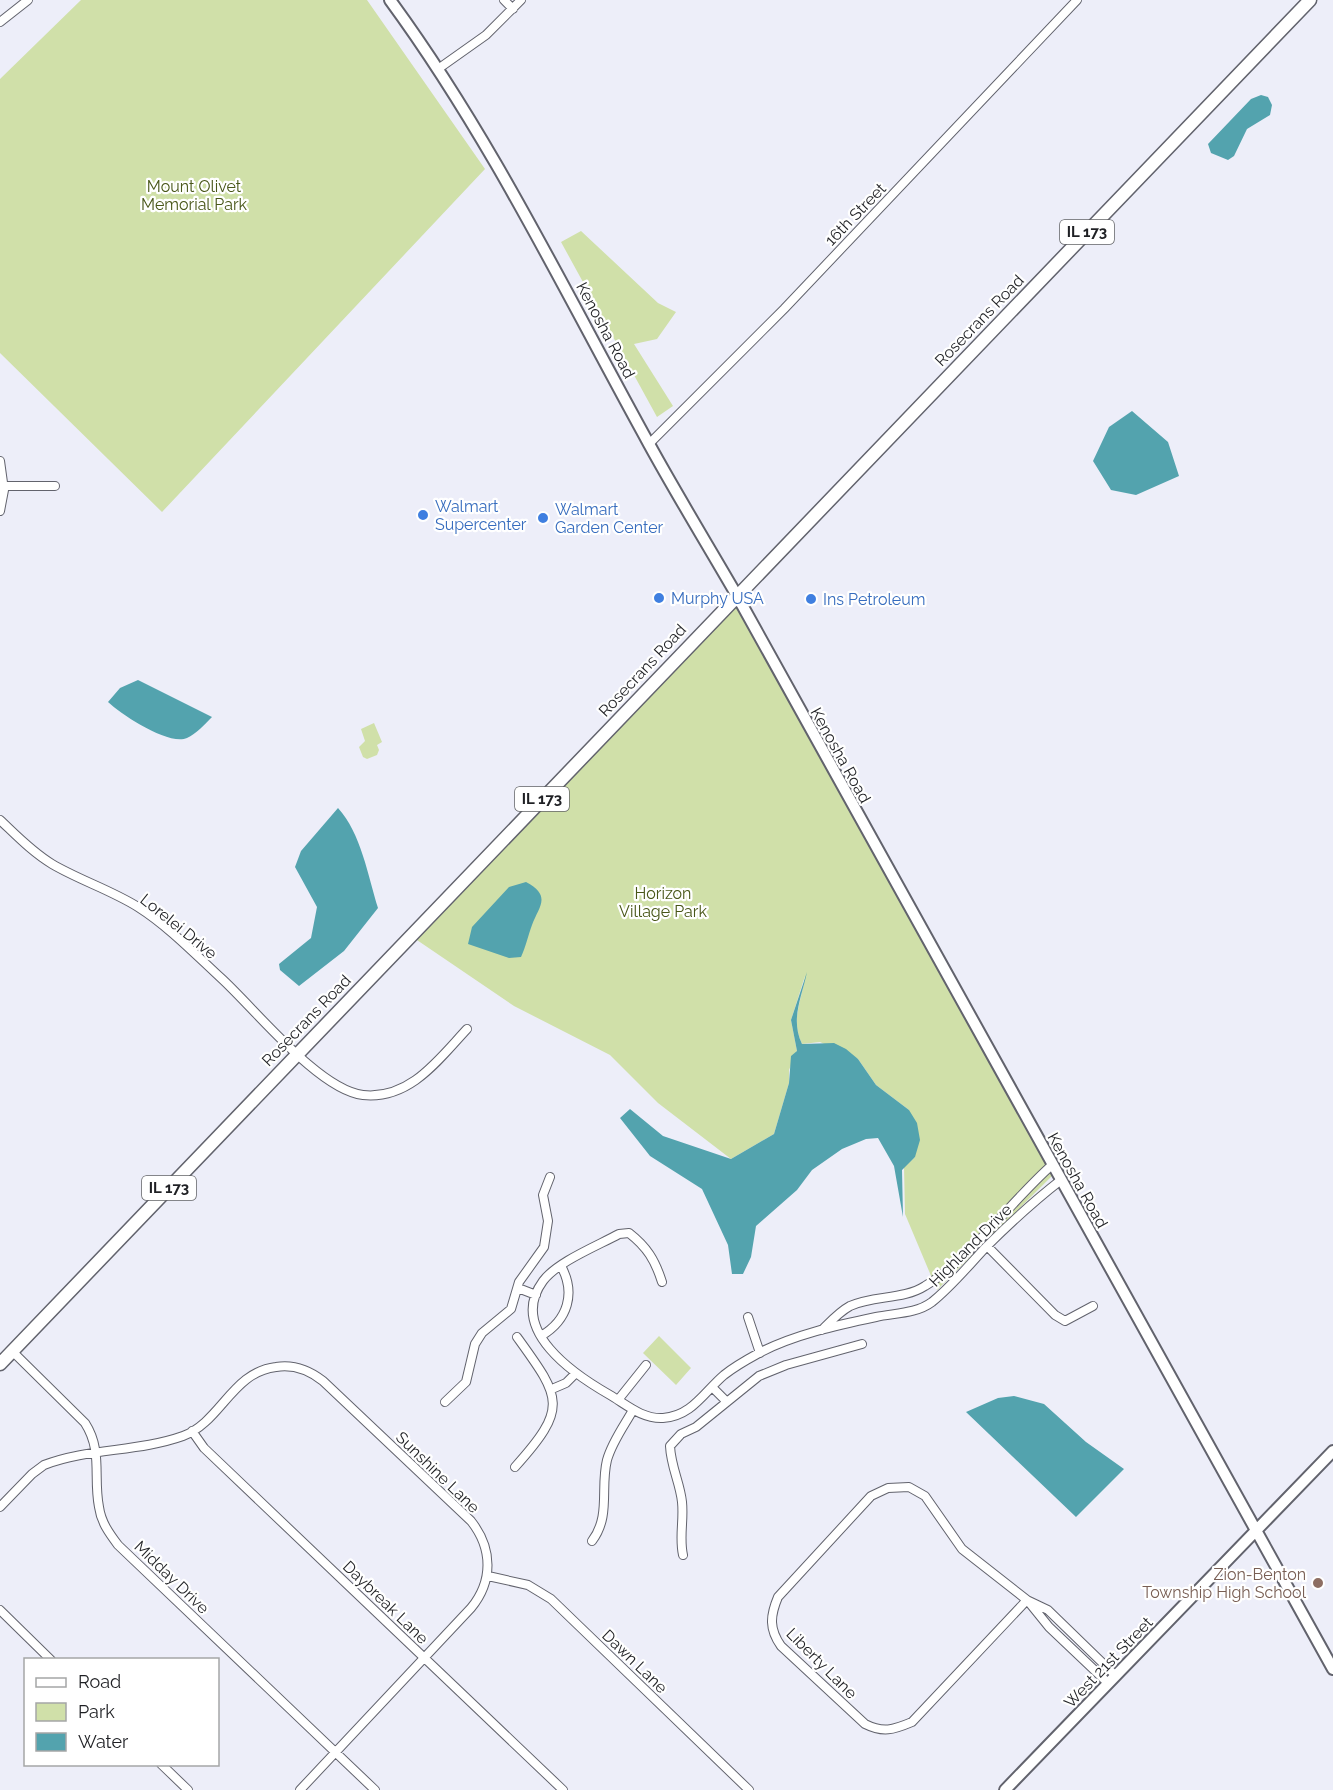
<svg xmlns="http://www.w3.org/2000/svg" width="1333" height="1790" viewBox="0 0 1333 1790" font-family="Raleway,sans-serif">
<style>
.green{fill:#d0e0a9}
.water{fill:#53a3ae}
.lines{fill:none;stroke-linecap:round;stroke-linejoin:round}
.street-casing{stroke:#62636d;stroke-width:10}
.secondary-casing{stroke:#62636d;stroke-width:14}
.primary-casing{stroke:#62636d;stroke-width:15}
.street{stroke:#fff;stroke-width:8}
.secondary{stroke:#fff;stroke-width:10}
.primary{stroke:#fff;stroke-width:12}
.shop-dot{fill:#3f7fe0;stroke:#fff;stroke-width:2}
.education-dot{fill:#8d6e63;stroke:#fff;stroke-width:2}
.labels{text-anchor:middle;stroke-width:4.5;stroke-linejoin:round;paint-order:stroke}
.shield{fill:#fff;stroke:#626366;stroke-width:1.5}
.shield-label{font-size:15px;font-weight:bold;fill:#1f2024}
.park-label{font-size:16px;fill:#485618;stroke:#fff}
.street-label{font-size:16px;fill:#1f2024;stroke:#fff}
.shop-label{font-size:16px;fill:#366cbe;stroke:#fff;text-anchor:start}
.education-label{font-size:16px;fill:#785e54;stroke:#fff;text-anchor:end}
</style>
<rect width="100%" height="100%" fill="#edeef9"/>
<!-- green -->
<path class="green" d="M81,0H367L485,169L162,512L0,353V79Z
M581,231L658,303L676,312L657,339L634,344L673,406L657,417L561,242Z
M736,594L1056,1172L937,1290L905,1214L904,1167L915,1157L909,1110L876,1085L858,1059L820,1042L802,1044C790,1020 802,1001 805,976L791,1020L797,1051L789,1070V1083L774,1134L731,1159L658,1103L610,1055L514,1006L411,936Z
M374,723L382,742L377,745L379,750L377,755L367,759L363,757L359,747L365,741L361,729Z
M659,1336L691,1368L676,1385L643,1353Z"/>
<!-- water -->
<path class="water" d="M1261,95L1268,97L1272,105L1270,115L1247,129L1234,156L1228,160L1211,153L1208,144L1251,99Z
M1132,411L1168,442L1179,476L1136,495L1111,490L1093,461L1109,427Z
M138,680L212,717C205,724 196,734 187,738C169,746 122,715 108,702L120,688Z
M338,808C361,833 368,876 378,908L344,951L299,986L280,970L279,964L311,938L317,907L295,867L301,851Z
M526,882C552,896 539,906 532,925C528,936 526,946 521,957L509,958L468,944L472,927L509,887Z
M807,972C802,997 790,1019 802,1044L834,1043L846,1049L858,1059L876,1085L909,1110L917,1123L920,1140L915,1157L902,1170L903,1217L894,1166L878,1138L866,1139L842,1149L812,1170L797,1190L756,1226L751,1257L743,1274H732L728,1245L702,1189L650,1156L620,1118L630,1109L663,1136L731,1159L774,1134L789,1083L791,1056L797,1051L791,1020Z
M1014,1396L1044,1404L1086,1442L1124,1469L1076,1517L966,1412L998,1398Z"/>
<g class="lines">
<!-- street casing -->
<g class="street-casing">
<path id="street" d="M504,0L513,9
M0,22L28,0
M438,69L486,35L521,0
M649,444L784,309L1077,0
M0,461L4,490L0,511
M4,486H55
M0,820C16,835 32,852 52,864C79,880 111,890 138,907C168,926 195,954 221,978C256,1010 319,1090 363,1095C410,1100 439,1059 467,1029
M987,1246L1055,1315L1065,1321L1093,1306
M662,1282C655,1260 647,1247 629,1233L619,1234C597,1246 557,1262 543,1281C507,1330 575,1375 610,1395C627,1405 642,1419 663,1418C692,1416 704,1392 724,1375C734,1367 748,1359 759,1353C793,1335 838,1325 876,1317C894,1313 916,1314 932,1302C952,1286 969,1265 986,1247C1010,1223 1034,1201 1061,1180
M518,1288L536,1295
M748,1317L760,1353
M822,1330C831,1321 839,1312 850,1306C874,1295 903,1300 925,1286C969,1260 1012,1200 1052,1165
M541,1336C568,1320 576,1293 561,1266
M12,1351L85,1423C103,1451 93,1477 99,1507C101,1522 109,1533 118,1545L375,1790
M712,1387L727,1402
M552,1389L566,1383L575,1374
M618,1400L646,1365
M445,1402L466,1382L475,1344L482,1333L511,1309L519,1282L544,1247L548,1221L543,1195L550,1177
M192,1431L204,1448L563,1790
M515,1467C569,1407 561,1398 517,1337
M909,1487L925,1496L962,1549L1027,1600L912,1722C893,1730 883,1733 865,1724L781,1646C769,1629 770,1616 778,1597L871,1496L888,1488Z
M0,1507L32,1474L44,1465C88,1448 138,1452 183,1436C221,1422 232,1372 276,1367C294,1364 309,1370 323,1381L471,1521C493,1549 493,1581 471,1608L300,1790
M592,1541C611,1516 600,1488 607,1460C612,1442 624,1426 633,1410
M683,1555C679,1537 684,1521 682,1502C680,1483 671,1467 670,1446L681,1434L696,1427L759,1376L786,1365L862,1344
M488,1576L528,1585L551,1599L749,1790
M1027,1600L1048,1610L1116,1676
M1028,1601L1049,1627L1108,1683
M0,1610L51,1660
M161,1764L188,1790"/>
</g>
<!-- secondary casing -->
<g class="secondary-casing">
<path id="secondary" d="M390,0C492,139 566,294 649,444C677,495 707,544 736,594L1333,1669
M1005,1790L1333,1451"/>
</g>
<!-- primary casing -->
<g class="primary-casing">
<path id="primary" d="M0,1364L1310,0"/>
</g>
<!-- street -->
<use href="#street" class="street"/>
<!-- secondary -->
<use href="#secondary" class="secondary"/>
<!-- primary -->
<use href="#primary" class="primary"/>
</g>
<!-- markers -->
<g class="shop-dot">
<circle cx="423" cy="515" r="6"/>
<circle cx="543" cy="518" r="6"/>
<circle cx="659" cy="598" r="6"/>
<circle cx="811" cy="599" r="6"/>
</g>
<circle class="education-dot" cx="1318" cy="1583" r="6"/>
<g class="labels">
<!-- shield labels -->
<g class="shield">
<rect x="1060" y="220" width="54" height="24" rx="4.5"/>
<rect x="515" y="787" width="54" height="24" rx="4.5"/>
<rect x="142" y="1176" width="54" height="24" rx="4.5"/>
</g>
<g class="shield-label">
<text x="1087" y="237">IL 173</text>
<text x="542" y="804">IL 173</text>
<text x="169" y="1193">IL 173</text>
</g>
<!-- park labels -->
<g class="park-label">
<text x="194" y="192">Mount Olivet<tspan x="194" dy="18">Memorial Park</tspan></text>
<text x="663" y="899">Horizon<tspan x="663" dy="18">Village Park</tspan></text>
</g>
<!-- street labels -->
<g class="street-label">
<text transform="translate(855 214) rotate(-46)" y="6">16th Street</text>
<text transform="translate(979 320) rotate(-46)" y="6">Rosecrans Road</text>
<text transform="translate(606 330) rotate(62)" y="6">Kenosha Road</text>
<text transform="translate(642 670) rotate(-47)" y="6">Rosecrans Road</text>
<text transform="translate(841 755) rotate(61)" y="6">Kenosha Road</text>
<text transform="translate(179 926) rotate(39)" y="6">Lorelei Drive</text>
<text transform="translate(306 1020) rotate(-46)" y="6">Rosecrans Road</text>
<text transform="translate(1078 1180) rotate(61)" y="6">Kenosha Road</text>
<text transform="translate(970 1245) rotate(-45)" y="6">Highland Drive</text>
<text transform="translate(438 1472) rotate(44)" y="6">Sunshine Lane</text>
<text transform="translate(172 1577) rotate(44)" y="6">Midday Drive</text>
<text transform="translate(386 1602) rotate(44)" y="6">Daybreak Lane</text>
<text transform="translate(635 1661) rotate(44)" y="6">Dawn Lane</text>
<text transform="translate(1108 1662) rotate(-46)" y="6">West 21st Street</text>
<text transform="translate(822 1663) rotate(45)" y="6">Liberty Lane</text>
</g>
<!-- shop labels -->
<g class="shop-label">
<text x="435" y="512">Walmart<tspan x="435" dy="18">Supercenter</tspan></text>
<text x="555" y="515">Walmart<tspan x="555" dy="18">Garden Center</tspan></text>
<text x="671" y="604">Murphy USA</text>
<text x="823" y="605">Ins Petroleum</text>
</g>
<!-- education labels -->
<g class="education-label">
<text x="1306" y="1580">Zion-Benton<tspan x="1306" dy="18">Township High School</tspan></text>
</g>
</g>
<!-- legend -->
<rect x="24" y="1658" width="195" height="108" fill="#ffffff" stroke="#a5a6a7" stroke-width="1.5"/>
<rect x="36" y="1678" width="30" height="9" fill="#ffffff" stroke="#a5a6a7" stroke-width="1.5"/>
<text x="78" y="1688" font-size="18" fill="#1f2024">Road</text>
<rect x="36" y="1703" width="30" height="18" fill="#d0e0a9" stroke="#a5a6a7" stroke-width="1.5"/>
<text x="78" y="1718" font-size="18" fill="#1f2024">Park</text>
<rect x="36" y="1733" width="30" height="18" fill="#53a3ae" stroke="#a5a6a7" stroke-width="1.5"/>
<text x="78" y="1748" font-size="18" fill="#1f2024">Water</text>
</svg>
